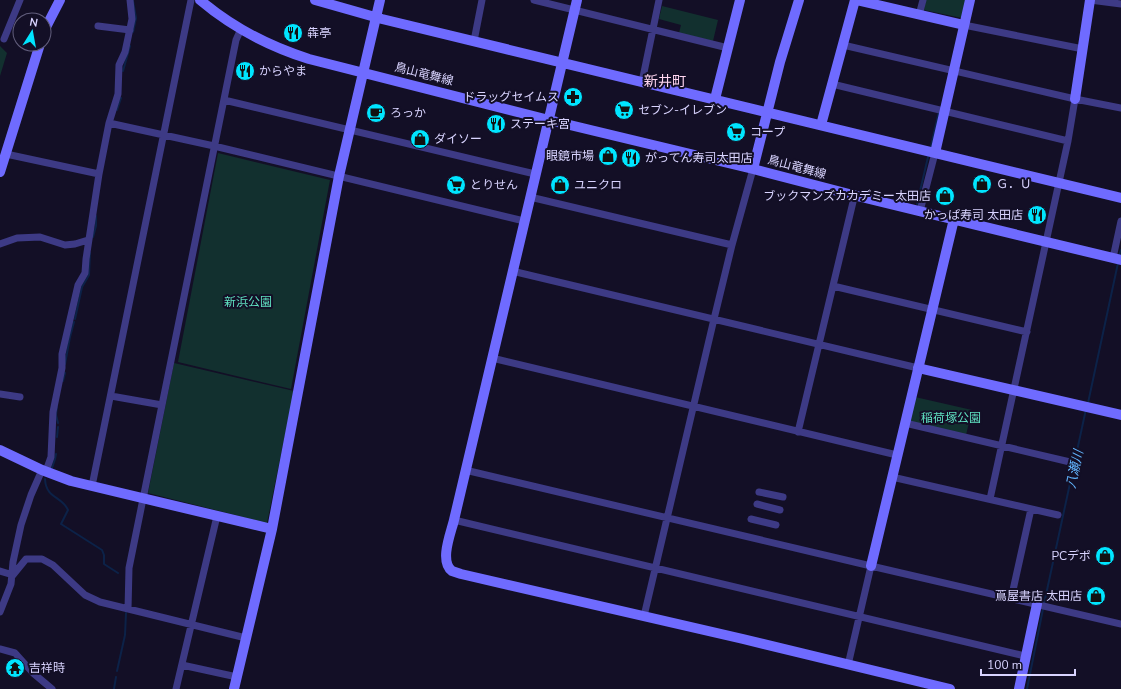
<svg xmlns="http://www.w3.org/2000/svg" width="1121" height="689" viewBox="0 0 1121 689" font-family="'Nunito Sans','Noto Sans JP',sans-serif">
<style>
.green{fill:#12302f}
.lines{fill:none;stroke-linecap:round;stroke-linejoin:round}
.stream{stroke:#0c2248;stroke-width:2}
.street{stroke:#3d3a85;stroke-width:7}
.secondary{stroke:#6f6bff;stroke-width:10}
.labels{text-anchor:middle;stroke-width:4;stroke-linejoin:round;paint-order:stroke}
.poi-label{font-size:12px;fill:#d9d4ff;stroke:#130f26;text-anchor:start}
.street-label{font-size:12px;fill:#d9d4ff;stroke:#130f26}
.park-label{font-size:12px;fill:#5fe0c0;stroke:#130f26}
.water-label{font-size:13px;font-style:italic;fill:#62b6ff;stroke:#130f26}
.quarter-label{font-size:14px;fill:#ffd6f0;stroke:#130f26}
</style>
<rect width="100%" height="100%" fill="#130f26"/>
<!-- green -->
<path class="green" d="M926,0H966L962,18L924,10Z
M662,6L718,20L713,41L679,33L681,25L659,19Z
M0,46L7,53L0,76Z
M218,153L330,180L291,389L178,362Z
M174,363L294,391L267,523L148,493Z
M915,397L972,410L966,435L909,422Z"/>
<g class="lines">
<!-- stream -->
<path class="stream" d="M133,32L136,18L133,1
M123,71L130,46
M117,110L121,98
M931,146L939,111
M917,204L928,157
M93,237L96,226V216
M1119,256L1121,250
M75,319L82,287L89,275L90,253
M65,364L70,337L74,322
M63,381L65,373
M1088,403L1118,263
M57,407L56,415L58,423
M57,437L58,427
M52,468L55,459L56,454
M45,479C46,499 62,496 68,510L61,524L102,550L104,555V564L118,573
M1044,604L1086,409
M117,671L125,635L126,613
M114,689L116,677
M1027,689L1043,609"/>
<!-- street -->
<path class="street" d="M534,0L728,48
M1090,0L1121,4
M919,15L923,0
M964,25L1083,49
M98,26L130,30
M4,39L20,0
M474,41L482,0
M843,45L1075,99L1121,108
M642,82L659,0
M832,84L1068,141
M224,100L535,174
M109,123L214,146L524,221
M6,154L99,174
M530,197L732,245
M920,211L935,153
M0,244L17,238L40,237L65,245L75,244L88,240
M1113,258L1121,221
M512,271L918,368
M833,286L1027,332
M492,358L897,455
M0,394L20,397
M111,396L162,405
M905,423L1070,462
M798,432L853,202V195
M465,470L871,566L1121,624
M46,471L51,457L53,412L62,368V354L78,285L85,273L86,259L99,174L109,123L118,94L119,65L125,52L132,19L130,0
M892,477L1058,515
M92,486L191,0
M759,492L783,497
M990,499L1068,141L1075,99
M757,504L780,510
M751,519L776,525
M454,520L1025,656
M0,571L13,575
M13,575L26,559H42L53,565L85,595L100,602L246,638
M1011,599L1031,509
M128,609L129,568L236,40L241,29
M0,612L11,584L13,562L21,525L31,495L42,470
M644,616L714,319L732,245L753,169
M0,649L15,653L33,673L52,689
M182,665L237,677
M848,665L871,566
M176,689L217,516"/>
<!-- secondary -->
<path class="secondary" d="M200,0C233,28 268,46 309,59L549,120L753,169L853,195L1121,260
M315,0L382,19L1121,198
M577,0L454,520C451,533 439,561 452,571C455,572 458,573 461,574L743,639L950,689
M856,0L964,25
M44,31L60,0
M715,99L740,0
M1075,99L1090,0
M821,125L855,0
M935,153L970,0
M753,169L780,62L799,0
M0,172L40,44
M918,368L1121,415
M0,450L42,470L71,481L272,529
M871,566L954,219
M234,689L272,529L339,176L380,0
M1019,689L1037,604"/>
</g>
<!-- icons -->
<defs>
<g id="restaurant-disc" transform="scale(1)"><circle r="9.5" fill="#00e5ff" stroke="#130f26"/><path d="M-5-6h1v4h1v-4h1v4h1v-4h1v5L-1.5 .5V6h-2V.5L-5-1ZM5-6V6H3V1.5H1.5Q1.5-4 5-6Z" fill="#111"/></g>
<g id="pharmacy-disc" transform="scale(1)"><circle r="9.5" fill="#00e5ff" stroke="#130f26"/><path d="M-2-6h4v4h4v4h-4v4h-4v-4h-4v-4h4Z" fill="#111"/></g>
<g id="supermarket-disc" transform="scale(1)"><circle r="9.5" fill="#00e5ff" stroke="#130f26"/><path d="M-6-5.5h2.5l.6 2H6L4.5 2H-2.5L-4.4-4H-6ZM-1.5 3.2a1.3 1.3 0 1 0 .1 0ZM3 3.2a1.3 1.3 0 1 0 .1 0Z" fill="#111"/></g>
<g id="cafe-disc" transform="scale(1)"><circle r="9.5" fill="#00e5ff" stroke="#130f26"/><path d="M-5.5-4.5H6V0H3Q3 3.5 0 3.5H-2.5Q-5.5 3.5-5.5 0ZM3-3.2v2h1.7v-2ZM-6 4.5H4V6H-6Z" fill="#111"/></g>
<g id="shop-disc" transform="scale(1)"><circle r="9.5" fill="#00e5ff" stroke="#130f26"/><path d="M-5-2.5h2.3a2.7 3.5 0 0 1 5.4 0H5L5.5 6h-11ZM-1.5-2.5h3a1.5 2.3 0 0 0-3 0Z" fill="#111"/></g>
<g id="temple-disc" transform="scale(1)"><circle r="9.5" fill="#00e5ff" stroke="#130f26"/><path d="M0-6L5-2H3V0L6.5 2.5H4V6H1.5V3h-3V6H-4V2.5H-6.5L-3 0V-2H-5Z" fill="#111"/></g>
</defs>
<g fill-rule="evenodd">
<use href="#restaurant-disc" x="293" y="33"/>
<use href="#restaurant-disc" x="245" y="71"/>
<use href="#pharmacy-disc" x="573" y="97"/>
<use href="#supermarket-disc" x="624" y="110"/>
<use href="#cafe-disc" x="376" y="113"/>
<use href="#restaurant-disc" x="496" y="124"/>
<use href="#supermarket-disc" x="736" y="132"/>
<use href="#shop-disc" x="420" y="139"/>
<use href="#shop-disc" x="608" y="156"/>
<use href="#restaurant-disc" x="631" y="158"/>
<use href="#shop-disc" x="982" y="184"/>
<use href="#supermarket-disc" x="456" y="185"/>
<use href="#shop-disc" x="560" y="185"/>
<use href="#shop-disc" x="945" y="196"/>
<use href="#restaurant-disc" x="1037" y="215"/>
<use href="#shop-disc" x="1105" y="556"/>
<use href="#shop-disc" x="1096" y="596"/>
<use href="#temple-disc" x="15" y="668"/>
</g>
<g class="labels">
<!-- poi labels -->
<g class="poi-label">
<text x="307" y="37">犇亭</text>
<text x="259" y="75">からやま</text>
<text x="559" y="101" text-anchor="end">ドラッグセイムス</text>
<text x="638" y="114">セブン-イレブン</text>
<text x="390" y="117">ろっか</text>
<text x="510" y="128">ステーキ宮</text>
<text x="750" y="136">コープ</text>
<text x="434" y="143">ダイソー</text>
<text x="594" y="160" text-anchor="end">眼鏡市場</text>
<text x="645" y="162">がってん寿司太田店</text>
<text x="996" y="188">Ｇ．Ｕ</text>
<text x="470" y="189">とりせん</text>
<text x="574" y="189">ユニクロ</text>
<text x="931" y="200" text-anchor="end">ブックマンズカカデミー太田店</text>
<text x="1023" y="219" text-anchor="end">かっぱ寿司 太田店</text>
<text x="1091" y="560" text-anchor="end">PCデポ</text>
<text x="1082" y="600" text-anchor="end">蔦屋書店 太田店</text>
<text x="29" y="672">吉祥時</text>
</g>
<!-- street labels -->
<g class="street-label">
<text transform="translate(424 74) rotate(14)" y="4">鳥山竜舞線</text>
<text transform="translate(797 167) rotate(15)" y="4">鳥山竜舞線</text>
</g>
<!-- park labels -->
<g class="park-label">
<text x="248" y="306">新浜公園</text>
<text x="951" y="422">稲荷塚公園</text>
</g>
<!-- water labels -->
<g class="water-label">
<text transform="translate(1074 469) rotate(-78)" y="5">八瀬川</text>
</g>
<!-- quarter labels -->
<g class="quarter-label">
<text x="665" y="86">新井町</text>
</g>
</g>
<!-- north arrow -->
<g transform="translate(32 32) rotate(11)"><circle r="19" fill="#130f26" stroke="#625e7d"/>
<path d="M0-3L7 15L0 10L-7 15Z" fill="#00e5ff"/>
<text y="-6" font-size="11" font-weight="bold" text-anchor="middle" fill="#d9d4ff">N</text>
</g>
<!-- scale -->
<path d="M981 669v6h94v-6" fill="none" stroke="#d9d4ff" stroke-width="2"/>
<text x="987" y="669" font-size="12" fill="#d9d4ff" stroke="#130f26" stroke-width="3" paint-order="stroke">100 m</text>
</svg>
